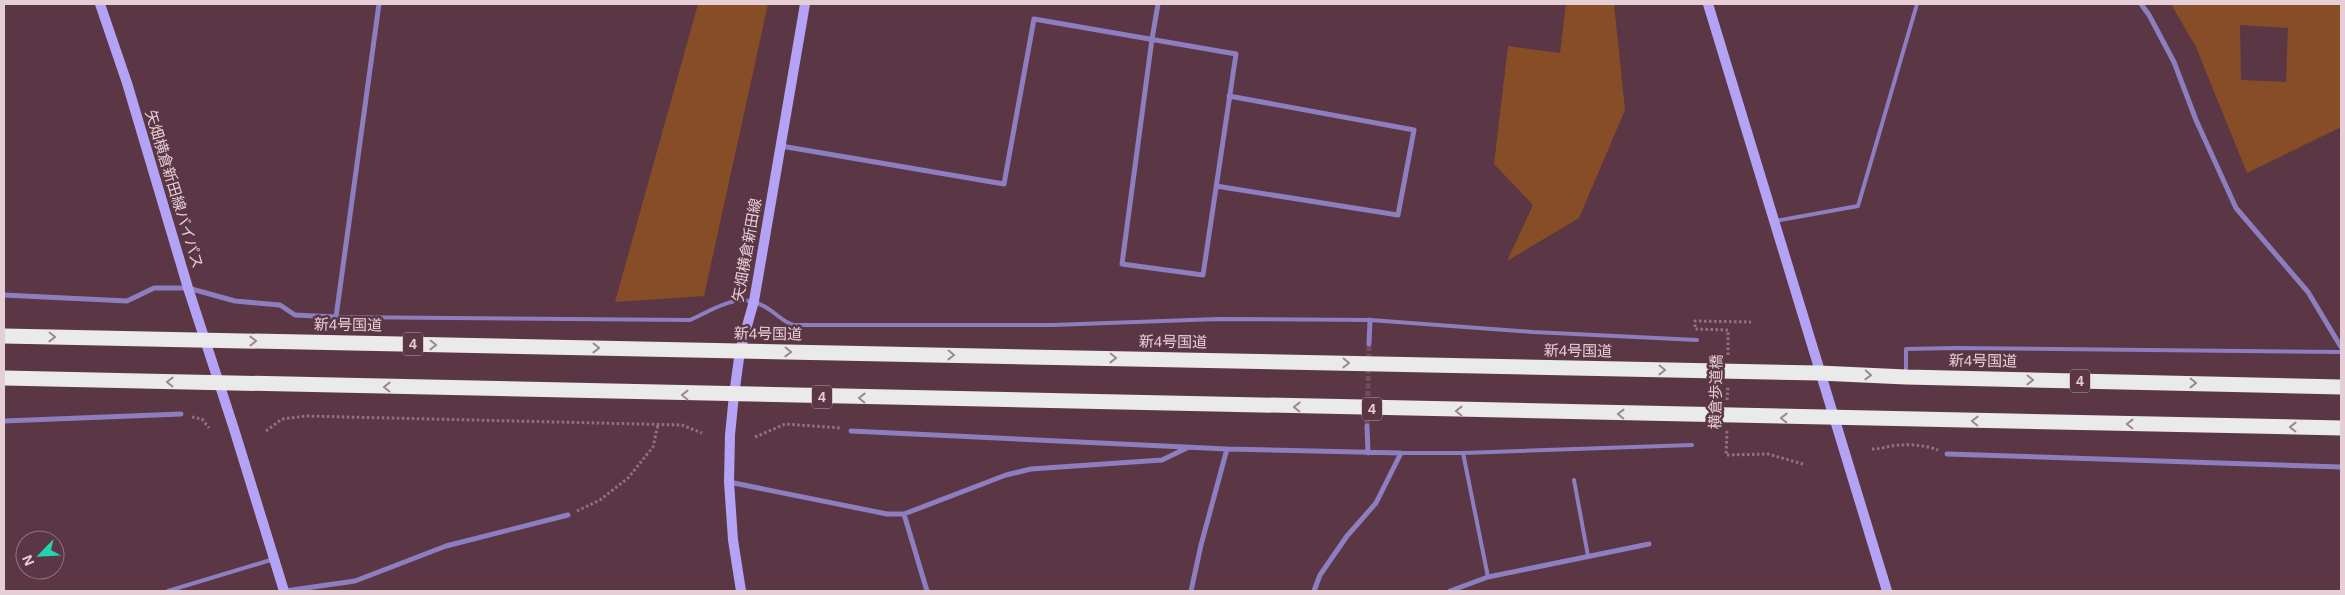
<svg xmlns="http://www.w3.org/2000/svg" width="2345" height="595" viewBox="0 0 2345 595" font-family="Helvetica,'Noto Sans JP',sans-serif">
<style>
.green{fill:#864d26;fill-rule:evenodd}
.lines{fill:none;stroke-linecap:round;stroke-linejoin:round}
.street-tunnel{stroke:#704d5b;stroke-width:5;stroke-dasharray:5 2.5;stroke-linecap:butt}
.path{stroke:#92727f;stroke-width:3;stroke-dasharray:2.5 2.5;stroke-linecap:butt}
.lane{stroke:#8c7ebf;stroke-width:4}
.street{stroke:#8c7ebf;stroke-width:5}
.secondary{stroke:#b4a3f5;stroke-width:10}
.highway{stroke:#eaeaea;stroke-width:15}
.oneway{stroke:#9b878f}
.labels{text-anchor:middle;stroke-width:5;stroke-linejoin:round;paint-order:stroke}
.shield{fill:#5b3645;stroke:#bca0ab;stroke-width:1}
.shield-label{font-size:14px;font-weight:bold;fill:#e6ced7}
.street-label{font-size:15px;fill:#e6ced7;stroke:#5b3645}
</style>
<rect width="100%" height="100%" fill="#5b3645"/>
<!-- green -->
<path class="green" d="M698,4H768L704,296L615,302Z
M1566,4H1614L1625,110L1579,218L1507,261L1533,205L1494,164L1508,46L1560,53Z
M2171,4H2341V127L2247,173L2196,47ZM2240,25L2288,28L2286,82L2241,80Z"/>
<g class="lines">
<!-- street-tunnel -->
<path class="street-tunnel" d="M1367,426L1369,344"/>
<!-- path -->
<path class="path" d="M1728,355V330L1695,329V321L1751,322
M1727,400L1728,386
M192,417L202,419L209,428
M266,431L282,419L306,416L682,425L702,433
M1727,431L1726,455L1768,454L1803,464
M755,437L785,424L841,428
M1872,449C1882,449 1892,445 1901,445C1913,444 1927,446 1938,450
M577,511L600,500L628,478L653,447L658,424"/>
<!-- lane -->
<path class="lane" d="M1775,221L1858,206L1917,4
M336,317L690,320C717,308 739,290 767,308C777,314 782,321 793,325H1053L1218,319L1370,320L1533,332L1697,340
M1906,374V349L1955,348L2341,352
M1401,453H1463L1692,445
M1463,453L1488,577
M1574,480L1588,556
M168,591L274,559"/>
<!-- street -->
<path class="street" d="M2141,4L2149,15L2174,62L2196,120L2236,208L2308,292L2341,347
M781,146L1004,184L1034,19L1236,54L1203,275L1122,264L1152,39L1158,4
M1216,186L1398,215L1414,130L1229,96
M4,295L127,301L154,288H188L235,301L280,305L295,315L336,317L379,4
M1369,344L1370,320
M4,421L181,414
M1367,426L1368,453
M851,431L1227,449L1401,453L1376,503L1347,536L1320,575L1314,591
M1947,454L2341,467
M729,482L887,514H904L1006,475L1031,469L1162,460L1189,447
M904,514L927,591
M285,591L355,581L446,546L568,515
M1191,591L1201,545L1227,449
M1450,591L1488,577L1649,544"/>
<!-- secondary -->
<path class="secondary" d="M100,4L127,83L188,288L234,429L284,591
M1708,4C1769,199 1826,396 1887,591
M741,591L733,540L729,482L730,435L734,395L740,351L754,301L805,4"/>
<!-- highway -->
<path class="highway" d="M4,336L1819,373L1906,377L2341,387
M4,378L2341,428"/>
</g>
<!-- one-way arrows -->
<defs><path id="oneway-chevron" d="M-2-3.5L2.5 0L-2 3.5" fill="none" stroke-width="1.6" stroke-linecap="round" stroke-linejoin="round" transform="scale(1.25)"/></defs>
<g class="oneway">
<use href="#oneway-chevron" transform="translate(52 337) rotate(1)"/>
<use href="#oneway-chevron" transform="translate(253 341)"/>
<use href="#oneway-chevron" transform="translate(433 345) rotate(1)"/>
<use href="#oneway-chevron" transform="translate(596 348) rotate(1)"/>
<use href="#oneway-chevron" transform="translate(788 352) rotate(1)"/>
<use href="#oneway-chevron" transform="translate(951 355) rotate(1)"/>
<use href="#oneway-chevron" transform="translate(1113 358) rotate(1)"/>
<use href="#oneway-chevron" transform="translate(1346 363) rotate(1)"/>
<use href="#oneway-chevron" transform="translate(1662 370) rotate(1)"/>
<use href="#oneway-chevron" transform="translate(1868 375) rotate(3)"/>
<use href="#oneway-chevron" transform="translate(2030 380) rotate(1)"/>
<use href="#oneway-chevron" transform="translate(170 382) rotate(-179)"/>
<use href="#oneway-chevron" transform="translate(2193 383) rotate(1)"/>
<use href="#oneway-chevron" transform="translate(387 387) rotate(-179)"/>
<use href="#oneway-chevron" transform="translate(685 395) rotate(-179)"/>
<use href="#oneway-chevron" transform="translate(862 398) rotate(-179)"/>
<use href="#oneway-chevron" transform="translate(1297 407) rotate(-179)"/>
<use href="#oneway-chevron" transform="translate(1459 411) rotate(-179)"/>
<use href="#oneway-chevron" transform="translate(1621 414) rotate(-179)"/>
<use href="#oneway-chevron" transform="translate(1784 418) rotate(-179)"/>
<use href="#oneway-chevron" transform="translate(1975 421) rotate(-179)"/>
<use href="#oneway-chevron" transform="translate(2130 424) rotate(-179)"/>
<use href="#oneway-chevron" transform="translate(2293 427) rotate(-179)"/>
</g>
<g class="labels">
<!-- shield labels -->
<g class="shield">
<rect x="403" y="332.5" width="20" height="23" rx="4"/>
<rect x="2070" y="369.5" width="20" height="23" rx="4"/>
<rect x="812" y="385.5" width="20" height="23" rx="4"/>
<rect x="1362" y="397.5" width="20" height="23" rx="4"/>
</g>
<g class="shield-label">
<text x="413" y="349">4</text>
<text x="2080" y="386">4</text>
<text x="822" y="402">4</text>
<text x="1372" y="414">4</text>
</g>
<!-- street labels -->
<g class="street-label">
<text transform="translate(174 189) rotate(73)" y="5">矢畑横倉新田線バイパス</text>
<text transform="translate(747 250) rotate(-80)" y="5">矢畑横倉新田線</text>
<text transform="translate(348 325) rotate(1)" y="5">新4号国道</text>
<text transform="translate(768 334) rotate(1)" y="5">新4号国道</text>
<text transform="translate(1173 342) rotate(1)" y="5">新4号国道</text>
<text transform="translate(1578 351) rotate(1)" y="5">新4号国道</text>
<text transform="translate(1983 361) rotate(1)" y="5">新4号国道</text>
<text transform="translate(1716 392) rotate(-89)" y="5">横倉歩道橋</text>
</g>
</g>
<!-- border -->
<rect width="2345" height="595" fill="none" stroke="#e6ced7" stroke-width="10"/>
<!-- north arrow -->
<g transform="translate(40 555) rotate(246)"><circle r="24" fill="#5b3645" stroke="#93737f"/>
<path d="M0-4L9 19L0 12L-9 19Z" fill="#23d5af"/>
<text y="-8" font-size="14" font-weight="bold" text-anchor="middle" fill="#e6ced7">N</text>
</g>
</svg>
